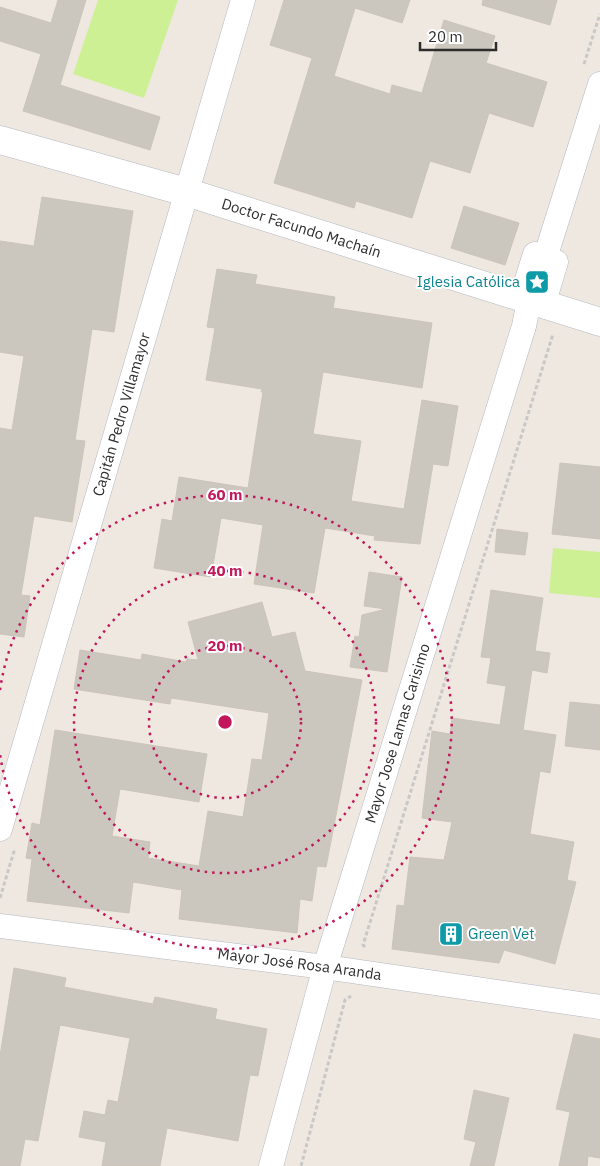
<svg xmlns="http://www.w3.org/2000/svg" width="600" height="1166" font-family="'IBM Plex Sans',sans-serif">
	<rect width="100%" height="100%" fill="#efe8e0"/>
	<path fill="#cef095" d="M 98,0 L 178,0 L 144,98 L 73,74 Z
		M 553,548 L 600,552 L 600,598 L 549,593 Z"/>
	<path fill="#cbc6be" stroke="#cbc4b9" d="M 58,0 L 86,0 L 60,85 L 160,117 L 150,150 L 23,111 L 41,54 L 0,41 L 0,7 L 51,23 Z
		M 284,0 L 410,0 L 402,23 L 355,8 L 334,76 L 390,94 L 392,85 L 422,93 L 444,20 L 495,36 L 486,63 L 547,82 L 533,127 L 489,113 L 470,173 L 430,161 L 412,218 L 356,201 L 354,208 L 274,183 L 312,58 L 270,45 Z
		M 483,0 L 557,0 L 550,25 L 482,5 Z
		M 42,197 L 133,211 L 114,332 L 92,329 L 75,440 L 85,441 L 72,522 L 34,516 L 21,595 L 30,596 L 24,637 L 0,634 L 0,428 L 12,430 L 24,356 L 0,352 L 0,241 L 34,246 Z
		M 464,206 L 519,223 L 505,265 L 451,248 Z
		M 217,269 L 257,275 L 255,284 L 335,297 L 333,308 L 432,323 L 422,388 L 323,372 L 313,434 L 361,441 L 351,501 L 404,509 L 422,400 L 458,406 L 448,466 L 433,464 L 420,544 L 374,540 L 375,536 L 325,528 L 314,593 L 254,584 L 263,525 L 221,518 L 211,577 L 154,568 L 162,519 L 172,521 L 179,477 L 248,488 L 263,392 L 261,392 L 262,389 L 206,380 L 215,328 L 207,327 Z
		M 560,463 L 600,467 L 600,539 L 552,534 Z
		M 497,529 L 528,533 L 525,555 L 495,552 Z
		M 369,572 L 402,577 L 387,672 L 350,667 L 355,636 L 359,637 L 362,615 L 386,609 L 364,606 Z
		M 491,590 L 543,598 L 535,651 L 550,653 L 547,673 L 532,670 L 523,730 L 556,735 L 550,773 L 540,771 L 530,834 L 574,842 L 567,880 L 576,882 L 555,964 L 504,950 L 499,963 L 392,949 L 397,905 L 404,906 L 410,857 L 444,860 L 452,822 L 422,818 L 432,731 L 450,734 L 452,718 L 500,725 L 506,686 L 487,683 L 491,658 L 481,657 Z
		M 262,602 L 272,637 L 295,632 L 305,671 L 362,680 L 326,867 L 317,866 L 312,901 L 300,899 L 297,933 L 179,919 L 182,890 L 133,882 L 129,913 L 27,901 L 32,859 L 26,858 L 32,823 L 40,825 L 55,730 L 207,754 L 199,802 L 120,789 L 112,836 L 150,842 L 148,858 L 199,866 L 208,811 L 243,817 L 252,759 L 262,760 L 269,713 L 171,698 L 170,704 L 74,689 L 80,650 L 141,660 L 142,654 L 186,662 L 187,659 L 198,660 L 188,622 Z
		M 570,702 L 600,705 L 600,750 L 565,746 Z
		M 14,968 L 66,978 L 64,987 L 153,1004 L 155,997 L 217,1009 L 215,1019 L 267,1029 L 258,1076 L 250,1075 L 238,1141 L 167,1128 L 160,1166 L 102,1166 L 106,1142 L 79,1137 L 84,1111 L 105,1115 L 108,1100 L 118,1102 L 130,1038 L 60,1025 L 38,1141 L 25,1139 L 20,1166 L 0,1166 L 0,1056 Z
		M 574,1034 L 600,1039 L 600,1158 L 588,1156 L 587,1166 L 559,1166 L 570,1112 L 556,1109 Z
		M 474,1090 L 509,1098 L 494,1166 L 470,1166 L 476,1142 L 464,1139 Z"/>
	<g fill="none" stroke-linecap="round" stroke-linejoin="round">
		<defs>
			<g id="minor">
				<path d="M 545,258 L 600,84"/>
				<path d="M 521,299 L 535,254 L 556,262 L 543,305"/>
				<path id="s1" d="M 0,829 L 243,0"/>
				<path id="s2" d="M 0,926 L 325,967 L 600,1007"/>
				<path id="s3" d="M 271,1166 L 325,967 L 524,326 L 529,301"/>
			</g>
			<g id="secondary">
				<path id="s4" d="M 0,140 L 186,192 L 600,322"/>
			</g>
		</defs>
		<use href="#minor" stroke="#b3b7c1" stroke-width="25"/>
		<use href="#secondary" stroke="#b3b7c1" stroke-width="29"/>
		<path stroke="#c8c8c8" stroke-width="3" stroke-dasharray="4 2.5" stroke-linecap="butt" d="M 584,64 L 600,14
			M 0,898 L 15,848
			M 365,947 L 363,945 L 553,334
			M 301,1166 L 345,1000 L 351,996"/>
		<use href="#minor" stroke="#fff" stroke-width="24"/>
		<use href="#secondary" stroke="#fff" stroke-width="28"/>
	</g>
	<g fill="none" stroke="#c2185b" stroke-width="2.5" stroke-dasharray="2.5 5">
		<circle cx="225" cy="722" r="76"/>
		<circle cx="225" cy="722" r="151"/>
		<path d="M0 690A227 227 0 1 1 0 754"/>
	</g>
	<defs>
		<symbol id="sight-square" viewBox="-11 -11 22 22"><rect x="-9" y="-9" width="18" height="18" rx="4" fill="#0f9aa8" stroke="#fff"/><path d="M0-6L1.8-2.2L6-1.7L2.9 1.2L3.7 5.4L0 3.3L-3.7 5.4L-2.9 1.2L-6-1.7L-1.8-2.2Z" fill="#fff"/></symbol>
		<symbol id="building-square" viewBox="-11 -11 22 22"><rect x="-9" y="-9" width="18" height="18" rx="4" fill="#0f9aa8" stroke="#fff"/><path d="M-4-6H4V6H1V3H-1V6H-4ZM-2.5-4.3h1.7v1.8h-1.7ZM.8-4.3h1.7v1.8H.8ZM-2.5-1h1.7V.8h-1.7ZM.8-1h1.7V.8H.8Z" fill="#fff"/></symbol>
	</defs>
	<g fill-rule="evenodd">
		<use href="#sight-square" x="523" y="268" width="28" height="28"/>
		<use href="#building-square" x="437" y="920" width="28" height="28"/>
	</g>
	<g text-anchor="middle" stroke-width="4" stroke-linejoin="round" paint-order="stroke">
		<g font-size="15" fill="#2d2d2d" stroke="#fff">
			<text dy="5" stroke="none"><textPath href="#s4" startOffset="314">Doctor Facundo Machaín</textPath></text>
			<text dy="5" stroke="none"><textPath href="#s1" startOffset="432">Capitán Pedro Villamayor</textPath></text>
			<text dy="5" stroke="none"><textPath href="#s3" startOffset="451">Mayor Jose Lamas Carisimo</textPath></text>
			<text dy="5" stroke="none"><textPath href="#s2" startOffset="302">Mayor José Rosa Aranda</textPath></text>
		</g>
		<g font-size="15" fill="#0d838f" stroke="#fff" text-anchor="end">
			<text x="520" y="287">Iglesia Católica</text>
			<text x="468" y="939" text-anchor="start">Green Vet</text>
		</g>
	</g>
	<circle cx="225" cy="722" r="8" fill="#c2185b" stroke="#fff" stroke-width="2.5"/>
	<g font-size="15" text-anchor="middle" font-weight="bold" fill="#c2185b" stroke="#fff" stroke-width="4" stroke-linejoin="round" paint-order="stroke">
		<text x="225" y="500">60 m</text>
		<text x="225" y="576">40 m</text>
		<text x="225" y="651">20 m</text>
	</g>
	<path d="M420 42v8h76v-8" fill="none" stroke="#2d2d2d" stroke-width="2.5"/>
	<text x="428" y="42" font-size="15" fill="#2d2d2d" stroke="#ffffff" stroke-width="4" paint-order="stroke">20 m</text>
</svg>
